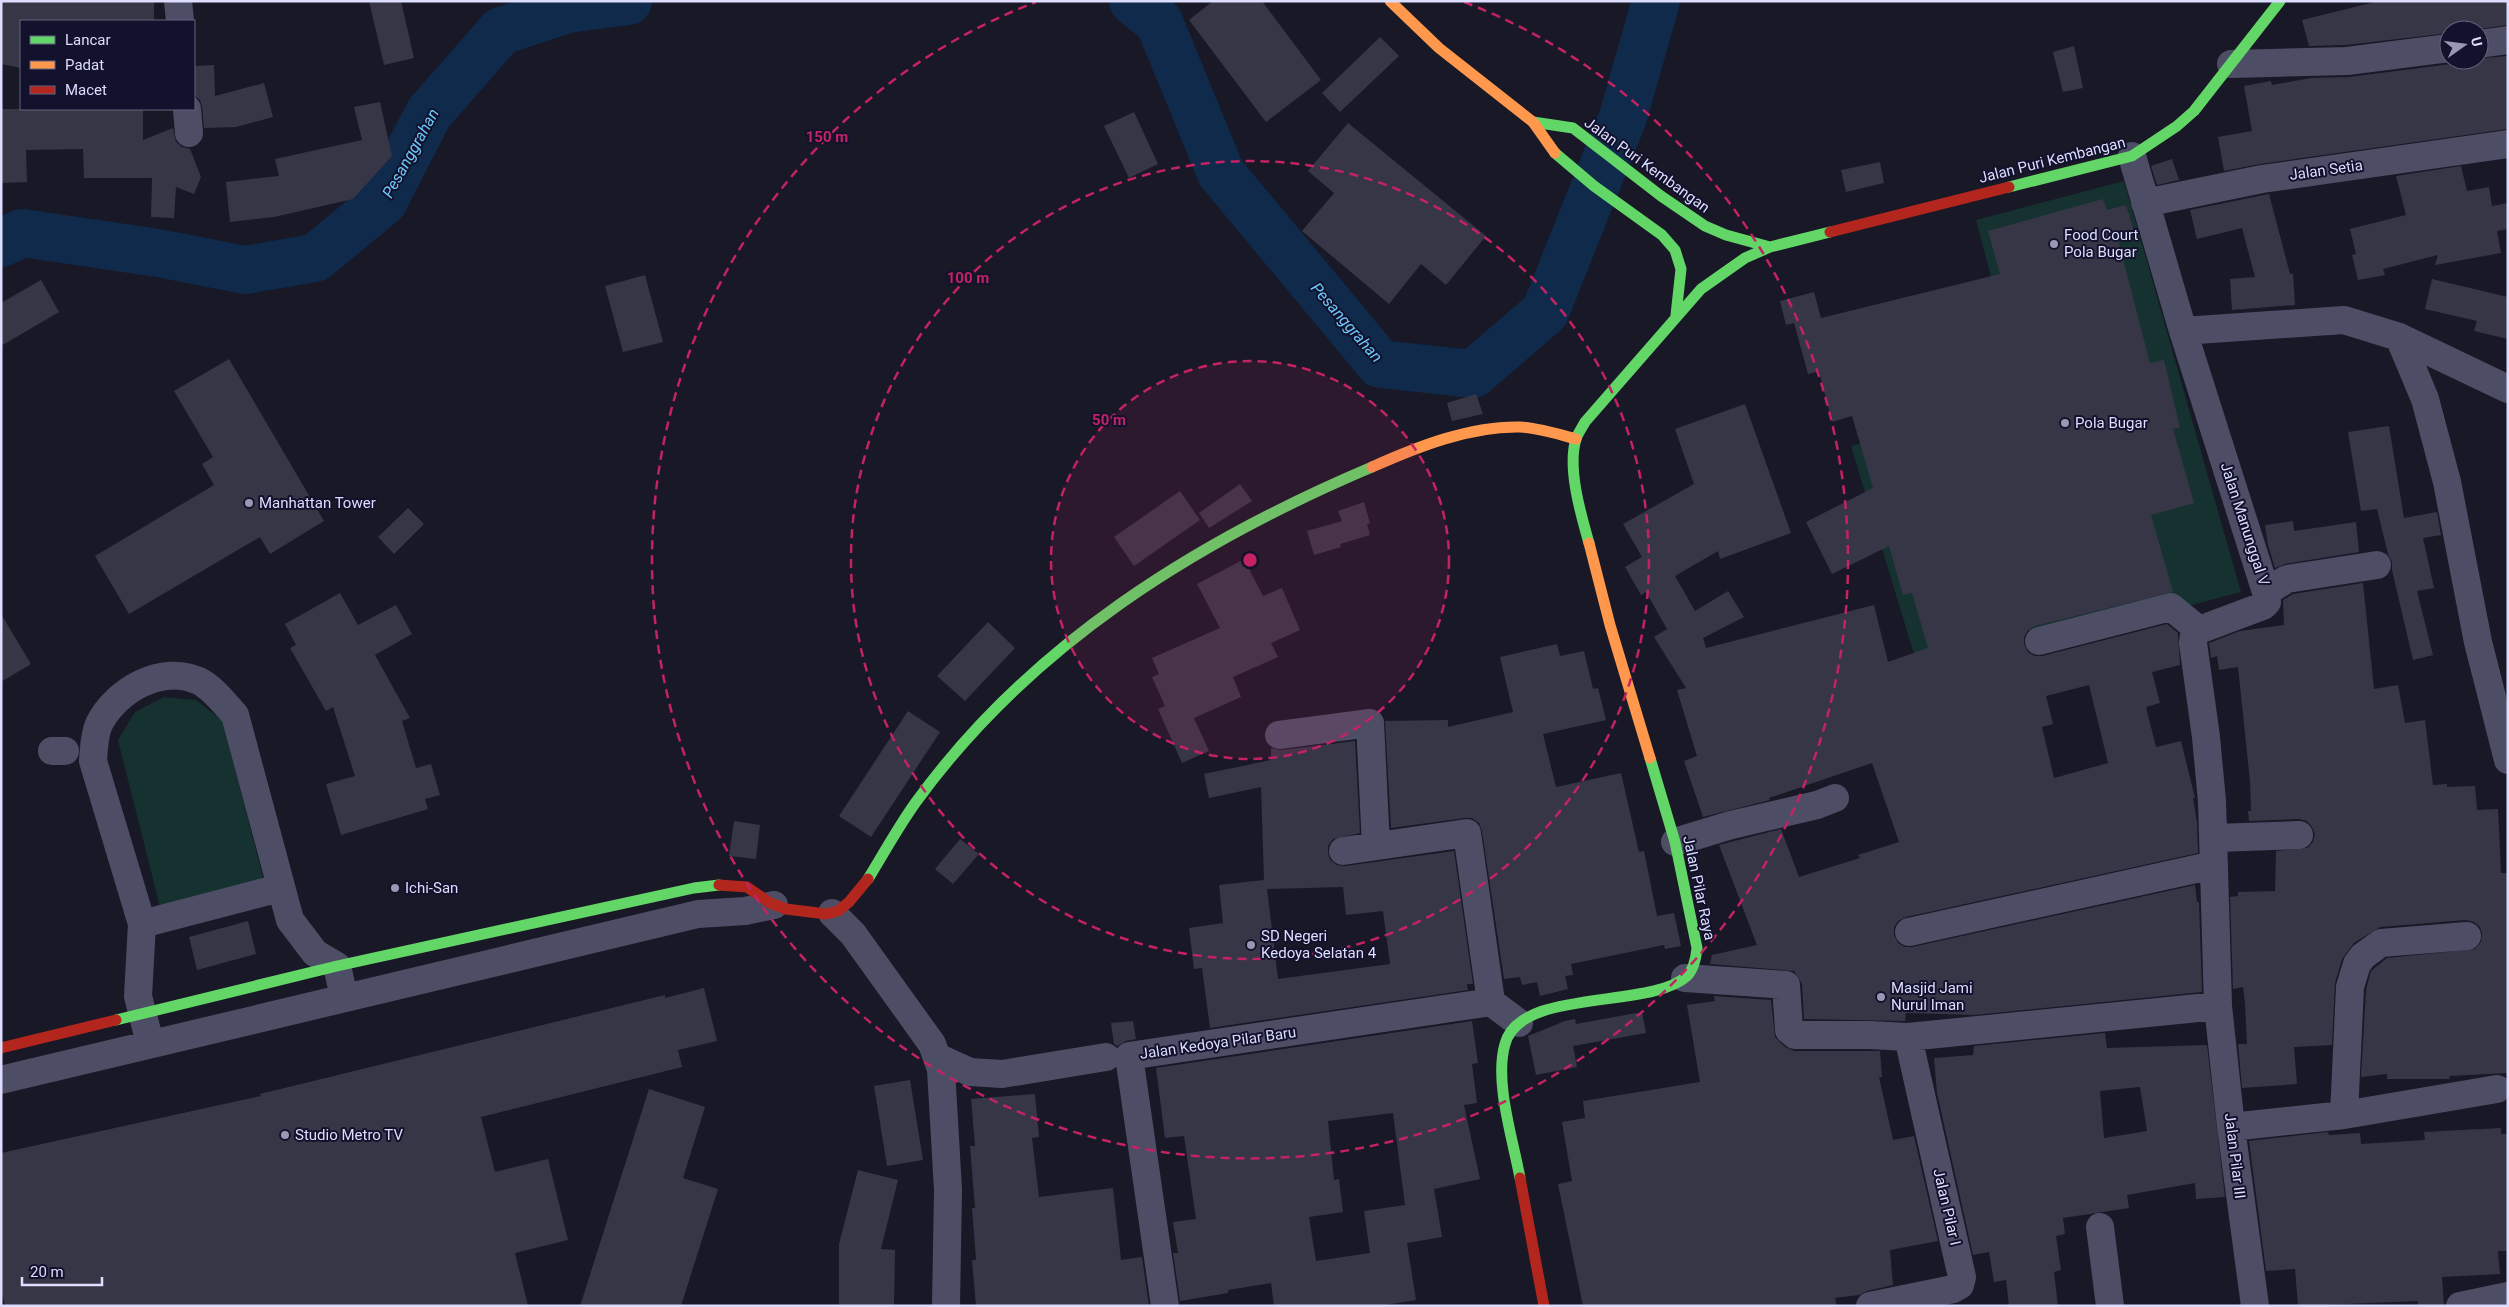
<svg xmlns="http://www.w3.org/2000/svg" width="2509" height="1307" font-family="Roboto,sans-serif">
	<rect width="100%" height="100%" fill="#191826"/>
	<path fill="#163230" d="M 2124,181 L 2241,592 L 2037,646 L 2024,622 L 1914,654 L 1851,446 L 2024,401 L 1976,220 Z
		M 164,697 L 196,700 L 222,720 L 264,881 L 160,907 L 118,740 L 135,712 Z"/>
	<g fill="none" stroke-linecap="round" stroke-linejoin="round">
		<path stroke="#0f2a4b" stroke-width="48" d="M 1133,1 L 1159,22 L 1221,173 L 1380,364 L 1473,374 L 1545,312 L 1623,117 L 1656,1
			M 1,243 L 22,233 L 158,253 L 245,270 L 315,258 L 383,202 L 429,113 L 501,31 L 568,9 L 628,1"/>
	</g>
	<path fill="#373647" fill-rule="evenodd" d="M 1,1 L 154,1 L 154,21 L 21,21 L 21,68 L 1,64 Z
		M 369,1 L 401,1 L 414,58 L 384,65 Z
		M 1213,1 L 1262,1 L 1321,80 L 1266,122 L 1189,20 Z
		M 2379,1 L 2508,1 L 2508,25 L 2473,30 L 2449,30 L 2449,33 L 2346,45 L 2309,46 L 2302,20 Z
		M 1380,37 L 1399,56 L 1340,112 L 1322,93 Z
		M 2074,46 L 2083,88 L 2063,92 L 2053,52 Z
		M 2508,56 L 2508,129 L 2260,164 L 2224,171 L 2218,137 L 2252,131 L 2244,86 L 2271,81 L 2272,85 L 2311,78 L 2349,77 L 2451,64 L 2459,60 Z
		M 214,65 L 215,96 L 264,83 L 273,117 L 236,127 L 204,128 L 202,107 L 200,100 L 194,95 L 194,66 Z
		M 380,102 L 392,156 L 353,199 L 274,217 L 230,222 L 226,182 L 279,176 L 275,159 L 362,140 L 354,107 Z
		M 1,109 L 143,109 L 143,140 L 173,128 L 176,142 L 182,147 L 190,149 L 201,177 L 194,194 L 176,187 L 174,218 L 151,217 L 152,178 L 84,178 L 83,149 L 26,150 L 27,182 L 1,183 Z
		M 1134,112 L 1158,164 L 1129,178 L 1104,126 Z
		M 1348,123 L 1486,236 L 1446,285 L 1421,264 L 1389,304 L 1302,231 L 1334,193 L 1308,171 Z
		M 2172,159 L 2179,180 L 2157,185 L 2151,166 Z
		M 1880,162 L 1884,183 L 1846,192 L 1841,170 Z
		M 2461,166 L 2467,191 L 2489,187 L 2492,206 L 2508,203 L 2508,229 L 2497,231 L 2501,253 L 2435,265 L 2438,255 L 2383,269 L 2385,275 L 2358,280 L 2352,255 L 2356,254 L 2350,229 L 2406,215 L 2396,176 Z
		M 2269,194 L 2290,274 L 2293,274 L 2295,305 L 2232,310 L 2230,279 L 2255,277 L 2242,228 L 2197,239 L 2190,210 Z
		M 2103,199 L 2107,210 L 2126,205 L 2134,231 L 2117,236 L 2150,363 L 2164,360 L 2180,428 L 2173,429 L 2194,503 L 2151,515 L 2173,592 L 2035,626 L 2028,630 L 2024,637 L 2024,644 L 2028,652 L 2035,656 L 2042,656 L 2167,624 L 2178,633 L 2180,665 L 2152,672 L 2160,703 L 2146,707 L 2156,747 L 2181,741 L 2195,798 L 2193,798 L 2197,823 L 2198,853 L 1906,917 L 1898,921 L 1894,927 L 1894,935 L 1898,943 L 1905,947 L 1912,947 L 2195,885 L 2197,902 L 2199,902 L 2202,992 L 1974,1015 L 1906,1013 L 1905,1021 L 1804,1019 L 1802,984 L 1794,971 L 1710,964 L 1712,955 L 1757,945 L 1719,845 L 1781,829 L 1799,877 L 1860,858 L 1858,855 L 1899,842 L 1872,763 L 1769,798 L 1770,800 L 1703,817 L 1684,761 L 1697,756 L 1677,690 L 1686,688 L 1654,637 L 1667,629 L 1646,592 L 1641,595 L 1625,567 L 1642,557 L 1623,524 L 1694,484 L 1675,429 L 1745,404 L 1791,533 L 1720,559 L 1718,551 L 1675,576 L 1695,611 L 1728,591 L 1744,617 L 1703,638 L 1706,648 L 1874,605 L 1888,662 L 1928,648 L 1912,593 L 1903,595 L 1889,546 L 1832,574 L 1806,522 L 1873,488 L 1852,416 L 1832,422 L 1819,371 L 1808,374 L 1794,323 L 1786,325 L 1780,301 L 1814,292 L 1821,318 L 2000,274 L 1988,231 ZM 2089,685 L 2108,763 L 2054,778 L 2042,727 L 2053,724 L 2046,696 Z
		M 645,275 L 663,342 L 623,352 L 605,286 Z
		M 2432,279 L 2508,297 L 2508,339 L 2474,331 L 2477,321 L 2425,309 Z
		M 41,280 L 59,312 L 1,346 L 1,303 Z
		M 229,359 L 324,521 L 270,554 L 260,537 L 129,614 L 95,556 L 214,485 L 202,464 L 213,457 L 174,391 Z
		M 1476,394 L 1483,414 L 1452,421 L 1447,403 Z
		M 2389,426 L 2404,518 L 2437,512 L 2441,535 L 2423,538 L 2434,588 L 2417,591 L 2433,655 L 2413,660 L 2392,570 L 2392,562 L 2388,554 L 2377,509 L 2361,511 L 2348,432 Z
		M 1240,484 L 1252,501 L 1209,528 L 1199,513 Z
		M 1180,491 L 1200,520 L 1134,566 L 1114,537 Z
		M 1364,502 L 1370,523 L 1367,524 L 1370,535 L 1340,544 L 1341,547 L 1314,555 L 1307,531 L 1342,521 L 1338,511 Z
		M 408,508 L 424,524 L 394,554 L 378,537 Z
		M 2293,521 L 2294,531 L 2356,522 L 2359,552 L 2285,564 L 2275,568 L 2268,545 L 2265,525 Z
		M 1244,559 L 1263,596 L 1282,588 L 1300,630 L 1271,643 L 1278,657 L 1233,677 L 1241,697 L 1194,718 L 1209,751 L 1182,763 L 1158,709 L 1165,706 L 1152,677 L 1159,674 L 1152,658 L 1220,628 L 1197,584 Z
		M 2363,583 L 2374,689 L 2398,685 L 2405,723 L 2425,720 L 2433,785 L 2447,784 L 2447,787 L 2475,786 L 2477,810 L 2498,809 L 2501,873 L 2508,873 L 2508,1073 L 2449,1076 L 2450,1079 L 2387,1079 L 2387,1074 L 2361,1077 L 2366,990 L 2371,971 L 2387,958 L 2475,949 L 2481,942 L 2482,934 L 2480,927 L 2474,922 L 2466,920 L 2380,927 L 2354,943 L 2342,959 L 2335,983 L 2332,1045 L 2294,1047 L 2297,1084 L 2242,1088 L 2238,1044 L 2247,1044 L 2245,1003 L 2243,987 L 2233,989 L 2230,897 L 2238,896 L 2238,892 L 2275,891 L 2276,851 L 2307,848 L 2313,842 L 2315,834 L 2312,827 L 2307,821 L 2299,819 L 2249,821 L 2248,811 L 2251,811 L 2250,781 L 2238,667 L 2219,670 L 2217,656 L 2211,658 L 2209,643 L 2240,631 L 2284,625 L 2283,600 L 2293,594 Z
		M 340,593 L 358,625 L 396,605 L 412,634 L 375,655 L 410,718 L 402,721 L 416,768 L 431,764 L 440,795 L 425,799 L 428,809 L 341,835 L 326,784 L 355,776 L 333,707 L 326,711 L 290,648 L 296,645 L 285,624 Z
		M 1,614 L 31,664 L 1,682 Z
		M 988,622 L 1015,648 L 965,701 L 937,676 Z
		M 1557,644 L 1560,656 L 1584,651 L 1593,689 L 1598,688 L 1606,720 L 1543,734 L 1556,787 L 1621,773 L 1639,852 L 1644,851 L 1657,916 L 1674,913 L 1681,946 L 1665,949 L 1664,945 L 1571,964 L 1573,975 L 1565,976 L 1568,989 L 1540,996 L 1537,982 L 1522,985 L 1520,977 L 1504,979 L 1482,831 L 1479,823 L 1472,818 L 1465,818 L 1391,828 L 1385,721 L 1448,720 L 1448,727 L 1513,712 L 1500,657 Z
		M 908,711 L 940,732 L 871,837 L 839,816 Z
		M 1355,741 L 1360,833 L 1333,839 L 1328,846 L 1328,853 L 1330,860 L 1337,865 L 1345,866 L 1454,851 L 1473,984 L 1467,984 L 1468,990 L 1210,1028 L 1202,968 L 1194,969 L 1189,928 L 1223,923 L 1219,885 L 1264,880 L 1261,787 L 1209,798 L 1204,774 L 1271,760 L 1271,748 L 1281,750 ZM 1343,887 L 1346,915 L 1383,911 L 1390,964 L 1278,979 L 1267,889 Z
		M 734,821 L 760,825 L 756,859 L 729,856 Z
		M 960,839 L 979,854 L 953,884 L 935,869 Z
		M 248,921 L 256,954 L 197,970 L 189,937 Z
		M 704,988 L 717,1041 L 678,1050 L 682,1067 L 481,1117 L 495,1172 L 548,1159 L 568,1240 L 515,1253 L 528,1306 L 5,1306 L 1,1289 L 1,1153 L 261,1096 L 260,1094 L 665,995 L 665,998 Z
		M 1714,996 L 1771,1000 L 1775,1037 L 1785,1047 L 1794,1051 L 1880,1051 L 1882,1077 L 1879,1077 L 1893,1140 L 1914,1136 L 1938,1241 L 1890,1250 L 1893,1285 L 1867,1291 L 1859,1295 L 1835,1298 L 1837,1306 L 1583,1306 L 1558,1184 L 1572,1181 L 1562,1122 L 1585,1118 L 1583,1101 L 1700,1082 L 1687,1005 L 1715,1001 Z
		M 1642,1012 L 1646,1033 L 1573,1046 L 1577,1067 L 1536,1075 L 1528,1036 L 1565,1021 L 1575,1019 L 1576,1024 Z
		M 1133,1021 L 1136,1039 L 1126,1041 L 1117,1046 L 1114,1044 L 1111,1023 Z
		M 1472,1021 L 1478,1063 L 1472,1064 L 1477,1103 L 1464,1105 L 1480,1179 L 1434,1189 L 1442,1237 L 1407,1243 L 1416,1300 L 1379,1306 L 1274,1306 L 1271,1283 L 1228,1290 L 1228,1293 L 1180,1301 L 1173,1253 L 1178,1253 L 1173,1222 L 1196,1219 L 1184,1136 L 1165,1138 L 1156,1068 ZM 1393,1113 L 1405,1205 L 1364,1211 L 1370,1253 L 1316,1261 L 1309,1217 L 1343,1212 L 1339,1179 L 1334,1180 L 1328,1121 Z
		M 2105,1033 L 2107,1048 L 2207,1045 L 2225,1197 L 2196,1199 L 2195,1183 L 2127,1195 L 2129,1208 L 2063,1218 L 2065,1234 L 2056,1236 L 2061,1270 L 2054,1272 L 2058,1306 L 2009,1306 L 2006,1280 L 1994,1282 L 1989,1252 L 1973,1255 L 1937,1093 L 1934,1058 L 1973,1055 L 1974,1046 ZM 2140,1087 L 2147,1131 L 2104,1138 L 2100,1091 Z
		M 910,1080 L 923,1160 L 887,1166 L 874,1086 Z
		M 649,1089 L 705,1107 L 683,1178 L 718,1189 L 681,1306 L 580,1306 Z
		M 1035,1094 L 1039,1137 L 1032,1138 L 1039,1197 L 1113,1188 L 1121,1260 L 1142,1257 L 1149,1306 L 976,1306 L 972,1260 L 976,1260 L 972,1208 L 975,1208 L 970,1146 L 975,1146 L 971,1099 Z
		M 2501,1128 L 2501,1134 L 2508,1134 L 2508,1251 L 2498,1251 L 2500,1274 L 2442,1277 L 2444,1306 L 2418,1306 L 2418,1301 L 2298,1306 L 2295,1269 L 2266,1271 L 2249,1141 L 2328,1132 L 2329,1135 L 2360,1133 L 2361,1144 L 2425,1140 L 2424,1132 Z
		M 858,1170 L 898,1180 L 881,1249 L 895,1250 L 894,1306 L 839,1306 L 839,1244 Z"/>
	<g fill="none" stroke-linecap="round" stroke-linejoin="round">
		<path stroke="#4d4e66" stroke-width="28" d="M 178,1 L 180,21
			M 2479,44 L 2508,40
			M 2231,64 L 2347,61 L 2449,48
			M 187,109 L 189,133
			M 2132,156 L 2183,331 L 2266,592 L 2267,602 L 2263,606 L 2199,630 L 2194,635 L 2193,643 L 2206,737 L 2212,801 L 2218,1006 L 2231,1127 L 2255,1306
			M 2145,203 L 2262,179 L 2508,144
			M 2183,331 L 2344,320 L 2399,337 L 2508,389
			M 2399,337 L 2425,399 L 2447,482 L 2478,642 L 2508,760
			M 2266,592 L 2287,579 L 2377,565
			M 2039,641 L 2171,607 L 2199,630
			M 1279,735 L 1370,723 L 1376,846
			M 52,751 L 65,751
			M 2215,838 L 2299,835
			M 1675,842 L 1731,825 L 1817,805 L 1835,798
			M 1343,851 L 1467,833 L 1491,1002
			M 832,913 L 853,934 L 932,1044 L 941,1069 L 948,1190 L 946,1306
			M 142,924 L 280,888
			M 1909,932 L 2214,865
			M 1685,978 L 1786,985 L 1789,1030 L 1795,1035 L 1869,1035 L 1908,1037
			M 150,1043 L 138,996 L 142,924 L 93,761 C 94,749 94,735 99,724 C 116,690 162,664 199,681 C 213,688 225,704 235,715 L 290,920 L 315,953 L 337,966 L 344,997
			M 937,1057 L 970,1072 L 1002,1074 L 1106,1057
			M 1,1080 L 698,914 L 745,911 L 774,905
			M 2344,1115 L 2350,987 L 2357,964 L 2363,956 L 2381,943 L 2467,936
			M 2231,1127 L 2344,1115 L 2497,1089
			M 2100,1227 L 2110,1306
			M 1165,1306 L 1129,1056 L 1491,1002 L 1519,1023
			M 1870,1306 L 1953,1289 L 1960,1285 L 1962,1277 L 1908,1037 L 2218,1006
			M 2460,1306 L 2508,1296"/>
		<path stroke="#63d668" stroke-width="11" d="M 1533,122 L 1573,128 L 1661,196 L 1705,226 L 1726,235 L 1770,247
			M 1555,153 L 1594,186 L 1662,235 L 1675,250 L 1681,269 L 1676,315
			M 2009,187 L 2132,156 L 2177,126 L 2194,111 L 2280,1
			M 1589,543 C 1581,515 1567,468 1576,439 C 1578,433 1582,428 1585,422 L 1701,289 L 1745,258 L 1770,247 L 1830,232
			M 868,879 C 884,853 898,827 916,802 C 1030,645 1195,542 1372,467
			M 116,1020 L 337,966 L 694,888 L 719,885
			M 1520,1178 C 1513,1139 1494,1082 1505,1044 C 1520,987 1650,1010 1687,976 C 1694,969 1696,958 1697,948 L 1675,842 L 1650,758"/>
		<path stroke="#ff974d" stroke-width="11" d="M 1390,1 L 1439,48 L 1533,122 L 1555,153
			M 1372,467 C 1417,447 1469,426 1520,427 C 1539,428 1558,434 1576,439
			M 1589,543 L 1610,625 L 1650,758"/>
		<path stroke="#b3261e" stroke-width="11" d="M 1830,232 L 2009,187
			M 719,885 L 747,887 L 770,903 L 786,909 L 826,914 L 838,911 L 849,902 L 868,879
			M 1,1048 L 116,1020
			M 1520,1178 L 1544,1306"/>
	</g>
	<circle cx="1250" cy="560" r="199" fill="#c32263" fill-opacity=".12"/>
	<g fill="none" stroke="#c32263" stroke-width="2.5" stroke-dasharray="9 6">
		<circle cx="1250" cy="560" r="199"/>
		<circle cx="1250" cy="560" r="399"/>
		<path d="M1464 2A598 598 0 1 1 1036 2"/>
	</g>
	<g fill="#9898b3" stroke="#13122c" stroke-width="2">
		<circle cx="2054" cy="244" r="5"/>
		<circle cx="2065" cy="423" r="5"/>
		<circle cx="249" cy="503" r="5"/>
		<circle cx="395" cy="888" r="5"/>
		<circle cx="1251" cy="945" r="5"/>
		<circle cx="1881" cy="997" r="5"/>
		<circle cx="285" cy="1135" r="5"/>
	</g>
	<g text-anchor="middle" stroke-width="4" stroke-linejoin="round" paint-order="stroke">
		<g font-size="15" fill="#ddf" stroke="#13122c">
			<text transform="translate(2052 160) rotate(-14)" y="5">Jalan Puri Kembangan</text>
			<text transform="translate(1647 165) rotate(36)" y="5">Jalan Puri Kembangan</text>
			<text transform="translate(2326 170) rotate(-8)" y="5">Jalan Setia</text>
			<text transform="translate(2245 524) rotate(72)" y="5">Jalan Manunggal V</text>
			<text transform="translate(1699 888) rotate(78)" y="5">Jalan Pilar Raya</text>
			<text transform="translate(1218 1043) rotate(-8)" y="5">Jalan Kedoya Pilar Baru</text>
			<text transform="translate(2235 1156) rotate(83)" y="5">Jalan Pilar III</text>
			<text transform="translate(1947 1207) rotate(77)" y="5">Jalan Pilar I</text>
		</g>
		<g font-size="15" fill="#ddf" stroke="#13122c" text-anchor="start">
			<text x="2064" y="240">Food Court<tspan x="2064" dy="17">Pola Bugar</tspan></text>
			<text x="2075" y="428">Pola Bugar</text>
			<text x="259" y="508">Manhattan Tower</text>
			<text x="405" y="893">Ichi-San</text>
			<text x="1261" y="941">SD Negeri<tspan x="1261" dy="17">Kedoya Selatan 4</tspan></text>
			<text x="1891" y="993">Masjid Jami<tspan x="1891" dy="17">Nurul Iman</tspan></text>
			<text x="295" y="1140">Studio Metro TV</text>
		</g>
		<g font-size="16" font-style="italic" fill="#6cc9fe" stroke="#13122c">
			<text transform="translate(410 153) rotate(-61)" y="6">Pesanggrahan</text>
			<text transform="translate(1347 322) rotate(49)" y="6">Pesanggrahan</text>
		</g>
	</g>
	<circle cx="1250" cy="560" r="8" fill="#c32263" stroke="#13122c" stroke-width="2.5"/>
	<g font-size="15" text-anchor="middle" font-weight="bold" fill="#c32263" stroke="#13122c" stroke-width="4" stroke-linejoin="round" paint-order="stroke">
		<text x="827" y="142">150 m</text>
		<text x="968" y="283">100 m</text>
		<text x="1109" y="425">50 m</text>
	</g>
	<rect width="2509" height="1307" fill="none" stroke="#ddddff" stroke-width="5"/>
	<rect x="20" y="20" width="175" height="90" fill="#13122c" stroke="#646380"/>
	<rect x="30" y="36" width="25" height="8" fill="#63d668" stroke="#646380"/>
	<text x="65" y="45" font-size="15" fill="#ddddff">Lancar</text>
	<rect x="30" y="61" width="25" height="8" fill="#ff974d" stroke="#646380"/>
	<text x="65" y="70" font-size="15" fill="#ddddff">Padat</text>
	<rect x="30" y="86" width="25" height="8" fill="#b3261e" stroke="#646380"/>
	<text x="65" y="95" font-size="15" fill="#ddddff">Macet</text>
	<g transform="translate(2464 45) rotate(76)"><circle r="24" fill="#13122c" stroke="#646380"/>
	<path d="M0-4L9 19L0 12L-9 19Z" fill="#9898b3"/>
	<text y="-8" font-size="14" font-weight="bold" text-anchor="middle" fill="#ddddff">U</text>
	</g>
	<path d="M22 1277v8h80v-8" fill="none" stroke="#ddddff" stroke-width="2.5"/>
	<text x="30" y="1277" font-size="15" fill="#ddddff" stroke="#13122c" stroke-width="4" paint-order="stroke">20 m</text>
</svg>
